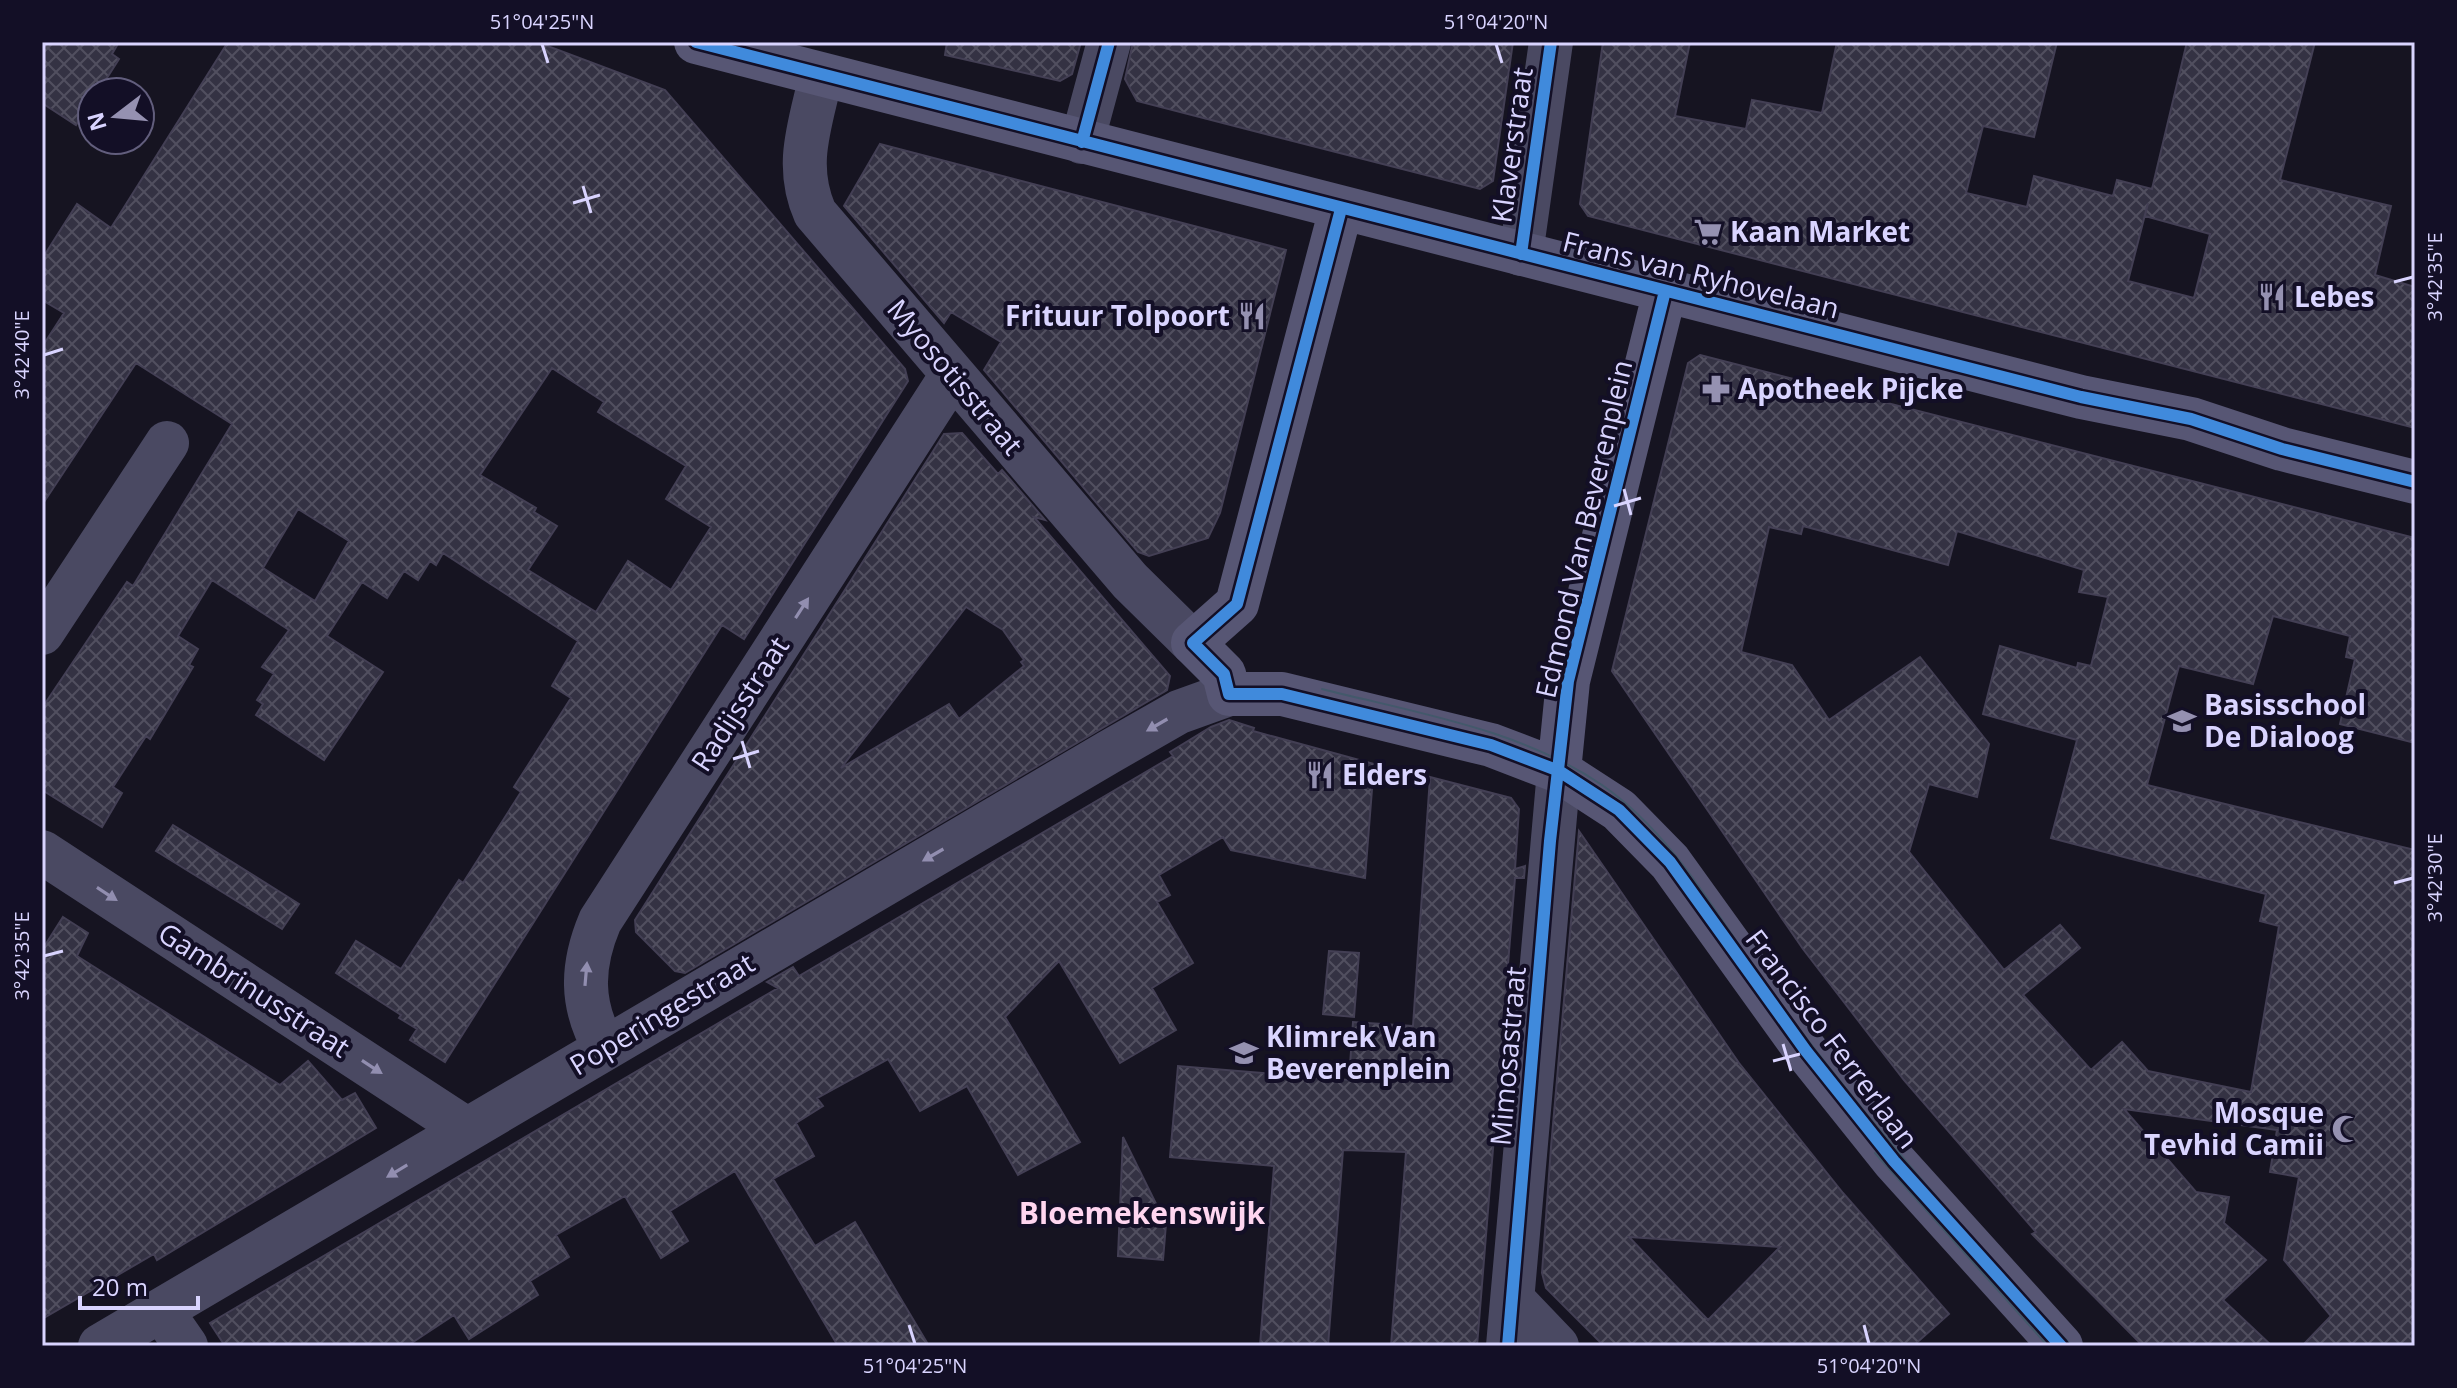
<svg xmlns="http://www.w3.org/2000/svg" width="2457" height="1388" font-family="'Open Sans',sans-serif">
	<defs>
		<pattern id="building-cross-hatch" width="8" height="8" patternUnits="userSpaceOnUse" patternTransform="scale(2)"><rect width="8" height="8" fill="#343243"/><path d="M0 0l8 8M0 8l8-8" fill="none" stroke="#514f5f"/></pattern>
	</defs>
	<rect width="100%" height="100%" fill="#161421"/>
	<path fill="url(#building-cross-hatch)" stroke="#433f54" stroke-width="2" fill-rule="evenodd" d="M 42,42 L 119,42 L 112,54 L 119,59 L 98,92 L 92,92 L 92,100 L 76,125 L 42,103 Z
		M 228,42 L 537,42 L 665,90 L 905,369 L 908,381 L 744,639 L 722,625 L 445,1062 L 410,1040 L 417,1029 L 399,1018 L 401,1015 L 336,973 L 356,941 L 401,969 L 459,880 L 463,883 L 521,792 L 514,787 L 571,698 L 552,686 L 578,641 L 443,553 L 436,565 L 430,561 L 418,580 L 404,571 L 387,598 L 362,582 L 327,636 L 383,672 L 324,760 L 256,715 L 263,704 L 257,700 L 274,674 L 262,667 L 289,630 L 212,580 L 178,636 L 198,649 L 189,665 L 193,667 L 150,739 L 146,736 L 113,787 L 122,793 L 102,827 L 42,790 L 42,708 L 127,582 L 133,586 L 232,424 L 136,363 L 42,505 L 42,347 L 64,313 L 42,300 L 42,259 L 77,204 L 111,228 ZM 552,368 L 604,402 L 598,412 L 686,466 L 666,499 L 711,527 L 671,590 L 628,561 L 596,612 L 528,570 L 557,526 L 534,512 L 536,508 L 480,475 ZM 298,509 L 349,541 L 315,601 L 263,568 Z
		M 947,42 L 1081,42 L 1072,74 L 1060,81 L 945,55 Z
		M 1133,42 L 1513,42 L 1493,181 L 1480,189 L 1137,101 L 1125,79 Z
		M 1603,42 L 1690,42 L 1675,116 L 1746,129 L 1752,100 L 1822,113 L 1837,42 L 2057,42 L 2034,137 L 1983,126 L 1966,193 L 2027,207 L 2034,176 L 2113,196 L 2117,180 L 2152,189 L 2187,42 L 2315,42 L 2280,180 L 2391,206 L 2375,275 L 2415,287 L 2415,428 L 1588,216 L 1580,204 ZM 2148,203 L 2145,216 L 2210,234 L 2194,298 L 2128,281 Z
		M 880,144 L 1286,250 L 1220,513 L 1208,538 L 1149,556 L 1138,552 L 984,370 L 1001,342 L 951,312 L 944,323 L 844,206 Z
		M 1700,355 L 2415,538 L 2415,743 L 2340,724 L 2355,659 L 2346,657 L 2350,636 L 2273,616 L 2253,684 L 2179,666 L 2147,785 L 2415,850 L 2415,1346 L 2302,1346 L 2331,1316 L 2284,1260 L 2299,1177 L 2270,1172 L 2277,1130 L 2124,1109 L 2196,1192 L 2229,1197 L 2224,1223 L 2266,1260 L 2223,1300 L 2272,1346 L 2143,1346 L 2032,1234 L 2036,1232 L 1904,1080 L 1803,949 L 1612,671 L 1688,363 ZM 1803,526 L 1948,565 L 1957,531 L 2084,570 L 2079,592 L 2108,597 L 2091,666 L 2078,663 L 2077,668 L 2000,646 L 1983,714 L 2077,740 L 2051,838 L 2266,894 L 2260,921 L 2279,926 L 2251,1092 L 2148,1071 L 2122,1042 L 2091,1070 L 2023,995 L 2080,948 L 2060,925 L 2004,970 L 1909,852 L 1929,784 L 1977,797 L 1989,744 L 1920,657 L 1829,720 L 1792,665 L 1741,652 L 1769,527 L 1801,534 Z
		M 962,433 L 998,474 L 1002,470 L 1045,520 L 1034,517 L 1170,676 L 1167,690 L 685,973 L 675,971 L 636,932 L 635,920 L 944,434 ZM 966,607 L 1003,630 L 1024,660 L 1021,662 L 1024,666 L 959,719 L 949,704 L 841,768 Z
		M 1229,720 L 1254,728 L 1253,731 L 1374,764 L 1365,878 L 1231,850 L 1223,837 L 1159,875 L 1170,895 L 1157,902 L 1193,963 L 1152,988 L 1176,1030 L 1120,1063 L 1059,961 L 1005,1017 L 1080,1142 L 1018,1175 L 967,1086 L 920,1111 L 888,1059 L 817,1098 L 823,1106 L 796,1123 L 814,1156 L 773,1179 L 815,1246 L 855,1222 L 929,1346 L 838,1346 L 735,1171 L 670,1211 L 688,1241 L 661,1258 L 625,1196 L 556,1235 L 569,1257 L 530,1281 L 538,1295 L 469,1339 L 454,1315 L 407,1346 L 225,1346 L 210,1323 L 778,988 L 767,982 L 793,967 L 799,976 L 1173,756 L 1170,752 L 1211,727 Z
		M 1430,777 L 1511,798 L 1519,809 L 1515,869 L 1525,866 L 1524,878 L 1515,878 L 1477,1346 L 1391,1346 L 1406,1152 L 1343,1150 L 1328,1346 L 1260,1346 L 1274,1166 L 1170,1157 L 1178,1066 L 1349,1080 L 1353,1022 L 1413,1026 Z
		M 173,825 L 299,904 L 282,929 L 156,851 Z
		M 1579,831 L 1739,1063 L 1843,1193 L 1949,1314 L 1913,1346 L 1604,1346 L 1546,1288 L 1542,1273 L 1551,1147 ZM 1629,1237 L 1780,1247 L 1708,1320 Z
		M 63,917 L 88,933 L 77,956 L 280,1085 L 308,1061 L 342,1100 L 355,1093 L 376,1128 L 157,1260 L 154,1254 L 42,1319 L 42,950 Z
		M 1329,951 L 1359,953 L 1354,1017 L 1323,1014 Z
		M 1123,1137 L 1166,1224 L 1163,1260 L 1118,1256 Z"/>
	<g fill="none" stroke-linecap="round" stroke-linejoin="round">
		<path stroke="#4a4962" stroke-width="44" d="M 821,76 C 810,126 794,165 815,213 L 1130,581 L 1193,643
			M 1082,142 L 1109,42
			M 1521,254 L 1551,42
			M 42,633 L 167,443
			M 42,852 L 460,1125 L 465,1131
			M 605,1048 C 580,1005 581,966 600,921 L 952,375
			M 1513,1300 L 1557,1346
			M 161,1310 L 186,1346
			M 100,1346 L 1109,752 L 1179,712 L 1229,694
			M 1508,1346 L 1559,771"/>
		<path stroke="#575674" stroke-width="44" d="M 696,42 L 2081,397 L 2191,419 L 2282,449 L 2415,482
			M 1341,209 L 1237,604 L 1193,643 L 1224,674 L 1229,694 L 1282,694 L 1491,745 L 1559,771 L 1619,810 L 1670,862 L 1806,1051 L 1894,1161 L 2061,1346
			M 1559,771 L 1568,681 L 1665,291"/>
		<path stroke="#43596b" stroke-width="2" d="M 1322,689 C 1416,713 1520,729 1602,785 C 1680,839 1724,930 1781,1005 C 1871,1124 1969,1238 2072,1346
			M 1875,1153 L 2048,1346"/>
		<defs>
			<path id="cycleway" d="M 696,42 L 2081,397 L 2191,419 L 2282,449 L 2415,482
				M 1082,142 L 1109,42
				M 1341,209 L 1237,604 L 1193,643 L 1224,674 L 1229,694 L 1282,694 L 1491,745 L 1559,771 L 1619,810 L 1670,862 L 1806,1051 L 1894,1161 L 2061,1346
				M 1521,254 L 1551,42
				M 1508,1346 L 1550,841 L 1568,681 L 1665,291"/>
		</defs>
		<use href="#cycleway" stroke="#130f26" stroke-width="17"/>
		<use href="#cycleway" stroke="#408adc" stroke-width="12"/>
	</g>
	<defs><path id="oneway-solid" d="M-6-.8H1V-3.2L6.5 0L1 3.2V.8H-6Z" transform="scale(2)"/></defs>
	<g fill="#928eb0">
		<use href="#oneway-solid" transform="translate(802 608) rotate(-57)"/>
		<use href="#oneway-solid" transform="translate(1157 725) rotate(150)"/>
		<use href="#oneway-solid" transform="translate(933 855) rotate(150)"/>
		<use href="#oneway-solid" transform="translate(107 894) rotate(33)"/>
		<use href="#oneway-solid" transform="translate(586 974) rotate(-85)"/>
		<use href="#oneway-solid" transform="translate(372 1067) rotate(33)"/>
		<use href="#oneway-solid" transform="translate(397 1171) rotate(149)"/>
	</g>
	<path fill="none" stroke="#d9d4ff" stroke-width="3" d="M 542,44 L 548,63M 1496,44 L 1502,63M 583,186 L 591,213M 573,203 L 600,195M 2394,282 L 2413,277M 44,355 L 63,349M 1624,489 L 1631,515M 1614,506 L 1641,498M 742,741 L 750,768M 733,759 L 759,751M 2394,883 L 2413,878M 44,956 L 63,951M 1783,1044 L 1791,1071M 1773,1061 L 1800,1054M 909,1325 L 915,1344M 1864,1325 L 1869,1344"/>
	<defs>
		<symbol id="supermarket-bare" viewBox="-9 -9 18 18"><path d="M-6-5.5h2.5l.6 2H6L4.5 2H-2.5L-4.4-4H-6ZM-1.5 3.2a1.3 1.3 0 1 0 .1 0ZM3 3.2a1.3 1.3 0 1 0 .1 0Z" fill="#9591b1" stroke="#130f26" stroke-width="2.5" paint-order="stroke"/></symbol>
		<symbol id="restaurant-bare" viewBox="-9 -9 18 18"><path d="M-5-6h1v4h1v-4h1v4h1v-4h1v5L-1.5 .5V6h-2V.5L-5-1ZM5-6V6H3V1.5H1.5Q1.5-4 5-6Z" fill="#9591b1" stroke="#130f26" stroke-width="2.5" paint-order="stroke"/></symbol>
		<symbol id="pharmacy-bare" viewBox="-9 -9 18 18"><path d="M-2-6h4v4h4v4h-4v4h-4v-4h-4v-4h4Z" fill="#9591b1" stroke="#130f26" stroke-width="2.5" paint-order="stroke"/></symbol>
		<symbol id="school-bare" viewBox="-9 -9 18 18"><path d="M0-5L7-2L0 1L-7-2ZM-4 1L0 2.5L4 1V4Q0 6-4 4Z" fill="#9591b1" stroke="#130f26" stroke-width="2.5" paint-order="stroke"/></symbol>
		<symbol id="mosque-bare" viewBox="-9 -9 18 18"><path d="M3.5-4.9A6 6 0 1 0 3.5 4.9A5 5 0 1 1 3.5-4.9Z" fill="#9591b1" stroke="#130f26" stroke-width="2.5" paint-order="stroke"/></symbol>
	</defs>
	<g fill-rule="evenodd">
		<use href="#supermarket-bare" x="1688" y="212" width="40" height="40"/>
		<use href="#restaurant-bare" x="2252" y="277" width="40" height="40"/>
		<use href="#restaurant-bare" x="1232" y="296" width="40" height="40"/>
		<use href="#pharmacy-bare" x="1696" y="369" width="40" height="40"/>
		<use href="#school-bare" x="2162" y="701" width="40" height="40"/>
		<use href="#restaurant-bare" x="1300" y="755" width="40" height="40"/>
		<use href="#school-bare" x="1224" y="1033" width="40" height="40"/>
		<use href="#mosque-bare" x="2326" y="1109" width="40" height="40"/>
	</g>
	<g text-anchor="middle" stroke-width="8" stroke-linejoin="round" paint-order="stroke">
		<g font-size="28" fill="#d9d4ff" stroke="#130f26">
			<text transform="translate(1512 145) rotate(-82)" y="10">Klaverstraat</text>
			<text transform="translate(1701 275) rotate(14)" y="10">Frans van Ryhovelaan</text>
			<text transform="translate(955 377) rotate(50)" y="10">Myosotisstraat</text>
			<text transform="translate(1584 529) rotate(-77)" y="10">Edmond Van Beverenplein</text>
			<text transform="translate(740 704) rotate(-57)" y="10">Radijsstraat</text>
			<text transform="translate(254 990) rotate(33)" y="10">Gambrinusstraat</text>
			<text transform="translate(662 1014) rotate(-31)" y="10">Poperingestraat</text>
			<text transform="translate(1832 1039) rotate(53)" y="10">Francisco Ferrerlaan</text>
			<text transform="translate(1508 1056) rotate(-85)" y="10">Mimosastraat</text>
		</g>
		<g font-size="28" font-weight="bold" fill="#d9d4ff" stroke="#130f26" text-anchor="start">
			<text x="1730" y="242">Kaan Market</text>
			<text x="2294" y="307">Lebes</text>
			<text x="1230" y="326" text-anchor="end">Frituur Tolpoort</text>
			<text x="1738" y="399">Apotheek Pijcke</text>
			<text x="2204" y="715">Basisschool<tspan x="2204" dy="32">De Dialoog</tspan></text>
			<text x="1342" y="785">Elders</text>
			<text x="1266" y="1047">Klimrek Van<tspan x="1266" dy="32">Beverenplein</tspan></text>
			<text x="2324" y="1123" text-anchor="end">Mosque<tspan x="2324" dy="32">Tevhid Camii</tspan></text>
		</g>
		<g font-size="30" font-weight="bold" fill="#ffd6f0" stroke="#130f26">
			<text x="1142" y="1224">Bloemekenswijk</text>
		</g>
	</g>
	<rect width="2457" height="1388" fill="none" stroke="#130f26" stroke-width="88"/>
	<g transform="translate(116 116) rotate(254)"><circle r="38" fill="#130f26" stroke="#625e7d" stroke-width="2"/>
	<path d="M0-6L14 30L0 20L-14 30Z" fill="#9591b1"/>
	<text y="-12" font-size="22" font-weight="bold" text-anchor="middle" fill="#d9d4ff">N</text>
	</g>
	<path d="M80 1296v12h118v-12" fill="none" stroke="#d9d4ff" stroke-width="4"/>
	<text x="92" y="1296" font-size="24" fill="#d9d4ff" stroke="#130f26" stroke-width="6" paint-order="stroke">20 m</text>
	<rect x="44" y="44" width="2369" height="1300" fill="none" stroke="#d9d4ff" stroke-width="3"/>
	<g font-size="20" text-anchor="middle" fill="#d9d4ff">
		<text x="542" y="29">51°04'25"N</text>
		<text x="1496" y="29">51°04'20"N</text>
		<text transform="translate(2435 277) rotate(-90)" y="7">3°42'35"E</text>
		<text transform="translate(22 355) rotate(-90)" y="7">3°42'40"E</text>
		<text transform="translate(2435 878) rotate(-90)" y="7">3°42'30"E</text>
		<text transform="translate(22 956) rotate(-90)" y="7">3°42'35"E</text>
		<text x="915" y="1373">51°04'25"N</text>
		<text x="1869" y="1373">51°04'20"N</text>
	</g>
</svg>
